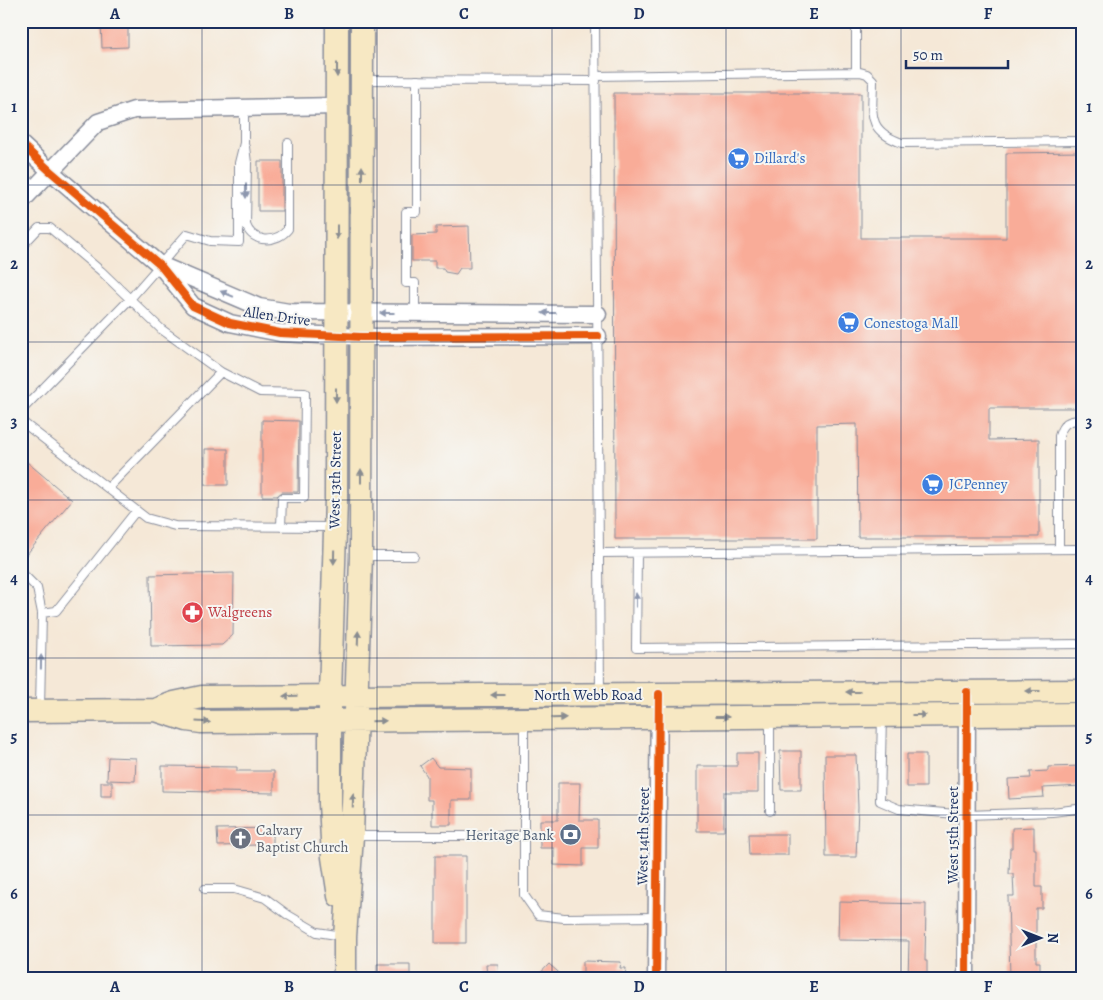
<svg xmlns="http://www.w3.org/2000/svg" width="1103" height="1000" font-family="Alegreya,serif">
	<rect width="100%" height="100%" fill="#f6f6f2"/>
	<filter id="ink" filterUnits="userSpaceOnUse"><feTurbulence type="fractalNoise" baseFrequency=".02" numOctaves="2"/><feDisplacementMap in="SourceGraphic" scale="10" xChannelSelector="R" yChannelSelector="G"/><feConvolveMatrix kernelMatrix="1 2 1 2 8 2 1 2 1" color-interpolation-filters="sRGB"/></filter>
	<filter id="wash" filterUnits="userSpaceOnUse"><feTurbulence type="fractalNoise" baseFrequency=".0096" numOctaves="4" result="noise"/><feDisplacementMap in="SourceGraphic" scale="20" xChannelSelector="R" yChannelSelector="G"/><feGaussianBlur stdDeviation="1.12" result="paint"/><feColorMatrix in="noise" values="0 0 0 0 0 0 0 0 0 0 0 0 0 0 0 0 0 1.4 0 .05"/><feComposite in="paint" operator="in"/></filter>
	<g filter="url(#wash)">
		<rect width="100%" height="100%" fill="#f5e8d7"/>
		<g id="blocks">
			<path fill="#f9ac98" d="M 101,21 L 128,21 L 128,47 L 102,48 Z
				M 614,93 L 861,93 L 861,238 L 1006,238 L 1006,153 L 1082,152 L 1082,408 L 989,408 L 989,440 L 1039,439 L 1039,537 L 858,537 L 857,424 L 817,425 L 817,539 L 615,539 Z
				M 258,161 L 282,161 L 282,211 L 258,211 Z
				M 469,226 L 470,268 L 460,268 L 456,274 L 445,272 L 443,268 L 435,268 L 435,261 L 412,261 L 412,235 L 436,234 L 436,227 Z
				M 262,420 L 299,421 L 298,492 L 282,492 L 277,496 L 262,496 Z
				M 205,449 L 228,449 L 228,485 L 205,485 Z
				M 21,457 L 72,500 L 21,561 Z
				M 234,573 L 233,635 L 222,645 L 151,646 L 150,575 Z
				M 780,751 L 801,751 L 801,790 L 781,790 Z
				M 737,753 L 758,753 L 758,792 L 724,792 L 724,831 L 697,831 L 697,766 L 737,766 Z
				M 907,754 L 926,754 L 926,787 L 907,787 Z
				M 825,755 L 856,755 L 858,808 L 856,857 L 826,857 Z
				M 108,757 L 136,758 L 135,781 L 107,780 Z
				M 431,758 L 438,767 L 471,768 L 471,800 L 451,800 L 451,825 L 432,825 L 432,800 L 427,800 L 427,776 L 420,766 Z
				M 162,766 L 237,767 L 237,771 L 274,771 L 274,793 L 162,791 Z
				M 1082,766 L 1082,786 L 1043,788 L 1044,797 L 1009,799 L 1008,779 L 1031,778 L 1030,772 L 1048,771 L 1048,767 Z
				M 101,782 L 112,782 L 112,796 L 101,796 Z
				M 558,783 L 580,783 L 579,820 L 598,820 L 598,848 L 583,848 L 583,866 L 554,865 L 554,848 L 540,848 L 540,820 L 558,820 Z
				M 1034,827 L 1034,849 L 1036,849 L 1036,887 L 1042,887 L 1042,908 L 1036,908 L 1036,962 L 1040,962 L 1040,979 L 1010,979 L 1008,896 L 1014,896 L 1013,874 L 1009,874 L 1010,848 L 1012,848 L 1012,828 Z
				M 273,828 L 273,845 L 269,845 L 269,848 L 258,848 L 258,845 L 218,846 L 217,829 Z
				M 749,834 L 788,834 L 788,855 L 750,855 Z
				M 435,856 L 466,856 L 466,943 L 435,943 Z
				M 839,902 L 926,904 L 925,961 L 927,961 L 927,979 L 908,979 L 909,941 L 838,940 Z
				M 583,961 L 621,962 L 620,968 L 626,968 L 625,979 L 583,979 Z
				M 377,964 L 410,964 L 410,979 L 377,979 Z
				M 486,964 L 498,964 L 499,979 L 487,979 Z
				M 549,964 L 566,979 L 535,979 Z"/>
		</g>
	</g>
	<g filter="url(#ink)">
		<use href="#blocks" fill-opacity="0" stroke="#888c9a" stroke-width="1"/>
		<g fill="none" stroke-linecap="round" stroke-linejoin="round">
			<defs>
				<path id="service" d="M 595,21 L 600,693
					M 856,21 L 856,72
					M 596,76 L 860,72 L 867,74 L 873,80 C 873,113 865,130 902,143 L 1082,141
					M 364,80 L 596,81
					M 245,147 L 247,163 L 246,225 C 253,244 277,243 288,229 L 288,143
					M 21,247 L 39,228 L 50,228 L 101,271 L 161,329 L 221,372 L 108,488
					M 415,313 L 415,283 L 406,283 L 406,212 L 417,212 L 417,80
					M 221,372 L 260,392 L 305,393 L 304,498 L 282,498 L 281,527
					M 21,411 L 130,299 L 187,234 L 210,241 L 239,242 L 239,163 L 244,143 L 244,108
					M 21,421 L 146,518 L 175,526 L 332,527
					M 1059,549 L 1059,436 C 1063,423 1068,420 1082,420
					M 599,553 L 1082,549
					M 637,553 L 636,648 L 1082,644
					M 364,556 L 414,556
					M 21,572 L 37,588 L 42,613 L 40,708
					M 21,592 L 22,572
					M 42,613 L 56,611 L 136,511
					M 882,717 L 880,801 L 899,809 L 967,815 L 1052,812 L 1077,809
					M 770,718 L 770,811
					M 524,722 L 524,895 L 538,915 L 564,918 L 656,917
					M 355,836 L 523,836
					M 205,889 L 234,889 L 265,898 L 288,915 L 317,932 L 343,936"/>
				<path id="minor" d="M 21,144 L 50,171 L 160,265 L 193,306 L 230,323 L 280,333 L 361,337 L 598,336
					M 21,202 L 98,122 L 134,110 L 337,106
					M 163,266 L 259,307 L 289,312 L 598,314
					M 656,979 L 659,694
					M 966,979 L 967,692"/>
				<path id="secondary" d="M 337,21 L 336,499 L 330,695 L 330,804 L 333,857 L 339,896
					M 156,710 L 174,703 L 202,697 L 1082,691
					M 21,711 L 156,710 L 187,720 L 201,722 L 1082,714
					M 345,979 L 345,937 L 352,836 L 361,556 L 362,21"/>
			</defs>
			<use href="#service" stroke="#888c9a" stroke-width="10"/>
			<use href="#minor" stroke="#888c9a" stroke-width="19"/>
			<use href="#secondary" stroke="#888c9a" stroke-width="25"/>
			<use href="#service" stroke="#fff" stroke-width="8"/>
			<use href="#minor" stroke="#fff" stroke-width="16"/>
			<use href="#secondary" stroke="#f7e8c3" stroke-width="22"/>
			<defs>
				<path id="cycleway" d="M 21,144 L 50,171 L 160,265 L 193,306 L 230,323 L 280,333 L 361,337 L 598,336
					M 656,979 L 659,694
					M 966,979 L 967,692"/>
			</defs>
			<use href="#cycleway" stroke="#f6f6f2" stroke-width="11"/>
			<use href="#cycleway" stroke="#e8590c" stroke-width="8"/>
		</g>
		<defs><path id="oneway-solid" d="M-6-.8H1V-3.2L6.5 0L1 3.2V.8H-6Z" transform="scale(1.25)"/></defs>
		<g fill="#898c90">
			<use href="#oneway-solid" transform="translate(337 70) rotate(90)"/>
			<use href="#oneway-solid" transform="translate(362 173) rotate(-90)"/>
			<use href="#oneway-solid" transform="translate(337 232) rotate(90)"/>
			<use href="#oneway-solid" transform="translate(336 395) rotate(90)"/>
			<use href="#oneway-solid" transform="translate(361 476) rotate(-90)"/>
			<use href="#oneway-solid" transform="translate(334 557) rotate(91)"/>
			<use href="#oneway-solid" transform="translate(358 638) rotate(-88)"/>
			<use href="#oneway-solid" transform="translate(1033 691) rotate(180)"/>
			<use href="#oneway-solid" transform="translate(853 692) rotate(180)"/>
			<use href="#oneway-solid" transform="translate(498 695) rotate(180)"/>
			<use href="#oneway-solid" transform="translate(290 696) rotate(179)"/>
			<use href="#oneway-solid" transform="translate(919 715)"/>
			<use href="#oneway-solid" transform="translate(722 717)"/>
			<use href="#oneway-solid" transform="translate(559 718) rotate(-1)"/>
			<use href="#oneway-solid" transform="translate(379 721) rotate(-1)"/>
			<use href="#oneway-solid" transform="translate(203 722) rotate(3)"/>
			<use href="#oneway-solid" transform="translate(353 801) rotate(-88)"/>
		</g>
		<g fill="#8d97ae">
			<use href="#oneway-solid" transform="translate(246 191) rotate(90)"/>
			<use href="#oneway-solid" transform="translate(227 294) rotate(-157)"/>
			<use href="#oneway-solid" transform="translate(387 313) rotate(-180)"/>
			<use href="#oneway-solid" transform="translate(549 313) rotate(-180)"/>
			<use href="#oneway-solid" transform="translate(636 600) rotate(-90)"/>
			<use href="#oneway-solid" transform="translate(41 662) rotate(-89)"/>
		</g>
	</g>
	<path fill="none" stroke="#1b2f5e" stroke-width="1" stroke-opacity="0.55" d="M 202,21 L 202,979M 377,21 L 377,979M 552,21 L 552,979M 726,21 L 726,979M 901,21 L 901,979M 21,185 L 1082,185M 21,342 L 1082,342M 21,500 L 1082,500M 21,658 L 1082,658M 21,815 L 1082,815"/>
	<defs>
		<symbol id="supermarket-disc" viewBox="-11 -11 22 22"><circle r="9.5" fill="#3f7fe0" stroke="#f6f6f2"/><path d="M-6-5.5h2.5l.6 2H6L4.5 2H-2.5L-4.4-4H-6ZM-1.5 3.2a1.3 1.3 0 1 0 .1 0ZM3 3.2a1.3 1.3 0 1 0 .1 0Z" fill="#fff"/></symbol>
		<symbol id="pharmacy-disc" viewBox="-11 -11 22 22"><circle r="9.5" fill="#e0444e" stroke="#f6f6f2"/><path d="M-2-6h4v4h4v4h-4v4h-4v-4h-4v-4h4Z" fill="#fff"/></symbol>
		<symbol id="bank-disc" viewBox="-11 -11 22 22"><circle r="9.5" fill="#5c6f8a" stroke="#f6f6f2"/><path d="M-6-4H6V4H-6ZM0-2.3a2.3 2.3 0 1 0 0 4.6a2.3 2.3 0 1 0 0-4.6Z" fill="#fff"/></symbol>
		<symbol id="church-disc" viewBox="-11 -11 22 22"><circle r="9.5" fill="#6b7280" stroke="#f6f6f2"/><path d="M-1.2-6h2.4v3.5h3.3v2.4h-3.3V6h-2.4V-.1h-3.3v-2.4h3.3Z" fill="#fff"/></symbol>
	</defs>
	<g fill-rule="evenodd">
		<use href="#supermarket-disc" x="726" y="146" width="25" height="25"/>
		<use href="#supermarket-disc" x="836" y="310" width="25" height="25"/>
		<use href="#supermarket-disc" x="920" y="472" width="25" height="25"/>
		<use href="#pharmacy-disc" x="180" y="600" width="25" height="25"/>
		<use href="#bank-disc" x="558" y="822" width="25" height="25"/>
		<use href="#church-disc" x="228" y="826" width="25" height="25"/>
	</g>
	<g text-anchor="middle" stroke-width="4" stroke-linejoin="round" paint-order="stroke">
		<g font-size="15" fill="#366cbe" stroke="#f6f6f2" text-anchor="start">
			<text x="754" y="163">Dillard's</text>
			<text x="864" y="328">Conestoga Mall</text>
			<text x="949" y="489">JCPenney</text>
		</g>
		<g font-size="15" fill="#1b2f5e" stroke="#f6f6f2">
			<text transform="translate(277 316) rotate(8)" y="5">Allen Drive</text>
			<text transform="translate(335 480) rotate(-89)" y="5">West 13th Street</text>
			<text x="588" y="700">North Webb Road</text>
			<text transform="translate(953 835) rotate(-90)" y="5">West 15th Street</text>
			<text transform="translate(643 836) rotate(-89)" y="5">West 14th Street</text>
		</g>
		<g font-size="15" fill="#be3a42" stroke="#f6f6f2" text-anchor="start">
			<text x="208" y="617">Walgreens</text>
		</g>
		<g font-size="15" fill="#5b616d" stroke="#f6f6f2" text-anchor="start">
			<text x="256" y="835">Calvary<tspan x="256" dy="17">Baptist Church</tspan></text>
		</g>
		<g font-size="15" fill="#4e5e75" stroke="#f6f6f2" text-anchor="end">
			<text x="554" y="840">Heritage Bank</text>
		</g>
	</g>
	<rect width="1103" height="1000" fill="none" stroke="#f6f6f2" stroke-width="55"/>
	<g transform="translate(1040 938) rotate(90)" stroke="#f6f6f2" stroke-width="4" paint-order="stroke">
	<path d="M0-4L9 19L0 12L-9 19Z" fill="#1b2f5e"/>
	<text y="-8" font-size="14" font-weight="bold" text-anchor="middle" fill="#1b2f5e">N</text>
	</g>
	<path d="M906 60v8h102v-8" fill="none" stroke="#1b2f5e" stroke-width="2.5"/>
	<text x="913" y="60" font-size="15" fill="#1b2f5e" stroke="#f6f6f2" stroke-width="4" paint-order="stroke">50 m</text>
	<rect x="28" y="28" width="1048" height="944" fill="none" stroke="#1b2f5e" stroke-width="2"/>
	<g font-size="16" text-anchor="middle" font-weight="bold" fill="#1b2f5e">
		<text x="115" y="19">A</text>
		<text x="289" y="19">B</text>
		<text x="464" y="19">C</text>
		<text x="639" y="19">D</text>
		<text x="814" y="19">E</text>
		<text x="988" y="19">F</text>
		<text x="14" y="112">1</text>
		<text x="1089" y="112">1</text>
		<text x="14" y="269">2</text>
		<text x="1089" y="269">2</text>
		<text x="14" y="427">3</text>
		<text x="1089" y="427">3</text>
		<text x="14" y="584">4</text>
		<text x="1089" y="584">4</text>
		<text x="14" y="742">5</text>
		<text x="1089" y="742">5</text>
		<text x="14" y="899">6</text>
		<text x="1089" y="899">6</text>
		<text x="115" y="992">A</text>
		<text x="289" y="992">B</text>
		<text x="464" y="992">C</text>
		<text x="639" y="992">D</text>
		<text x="814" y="992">E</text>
		<text x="988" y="992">F</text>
	</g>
</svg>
